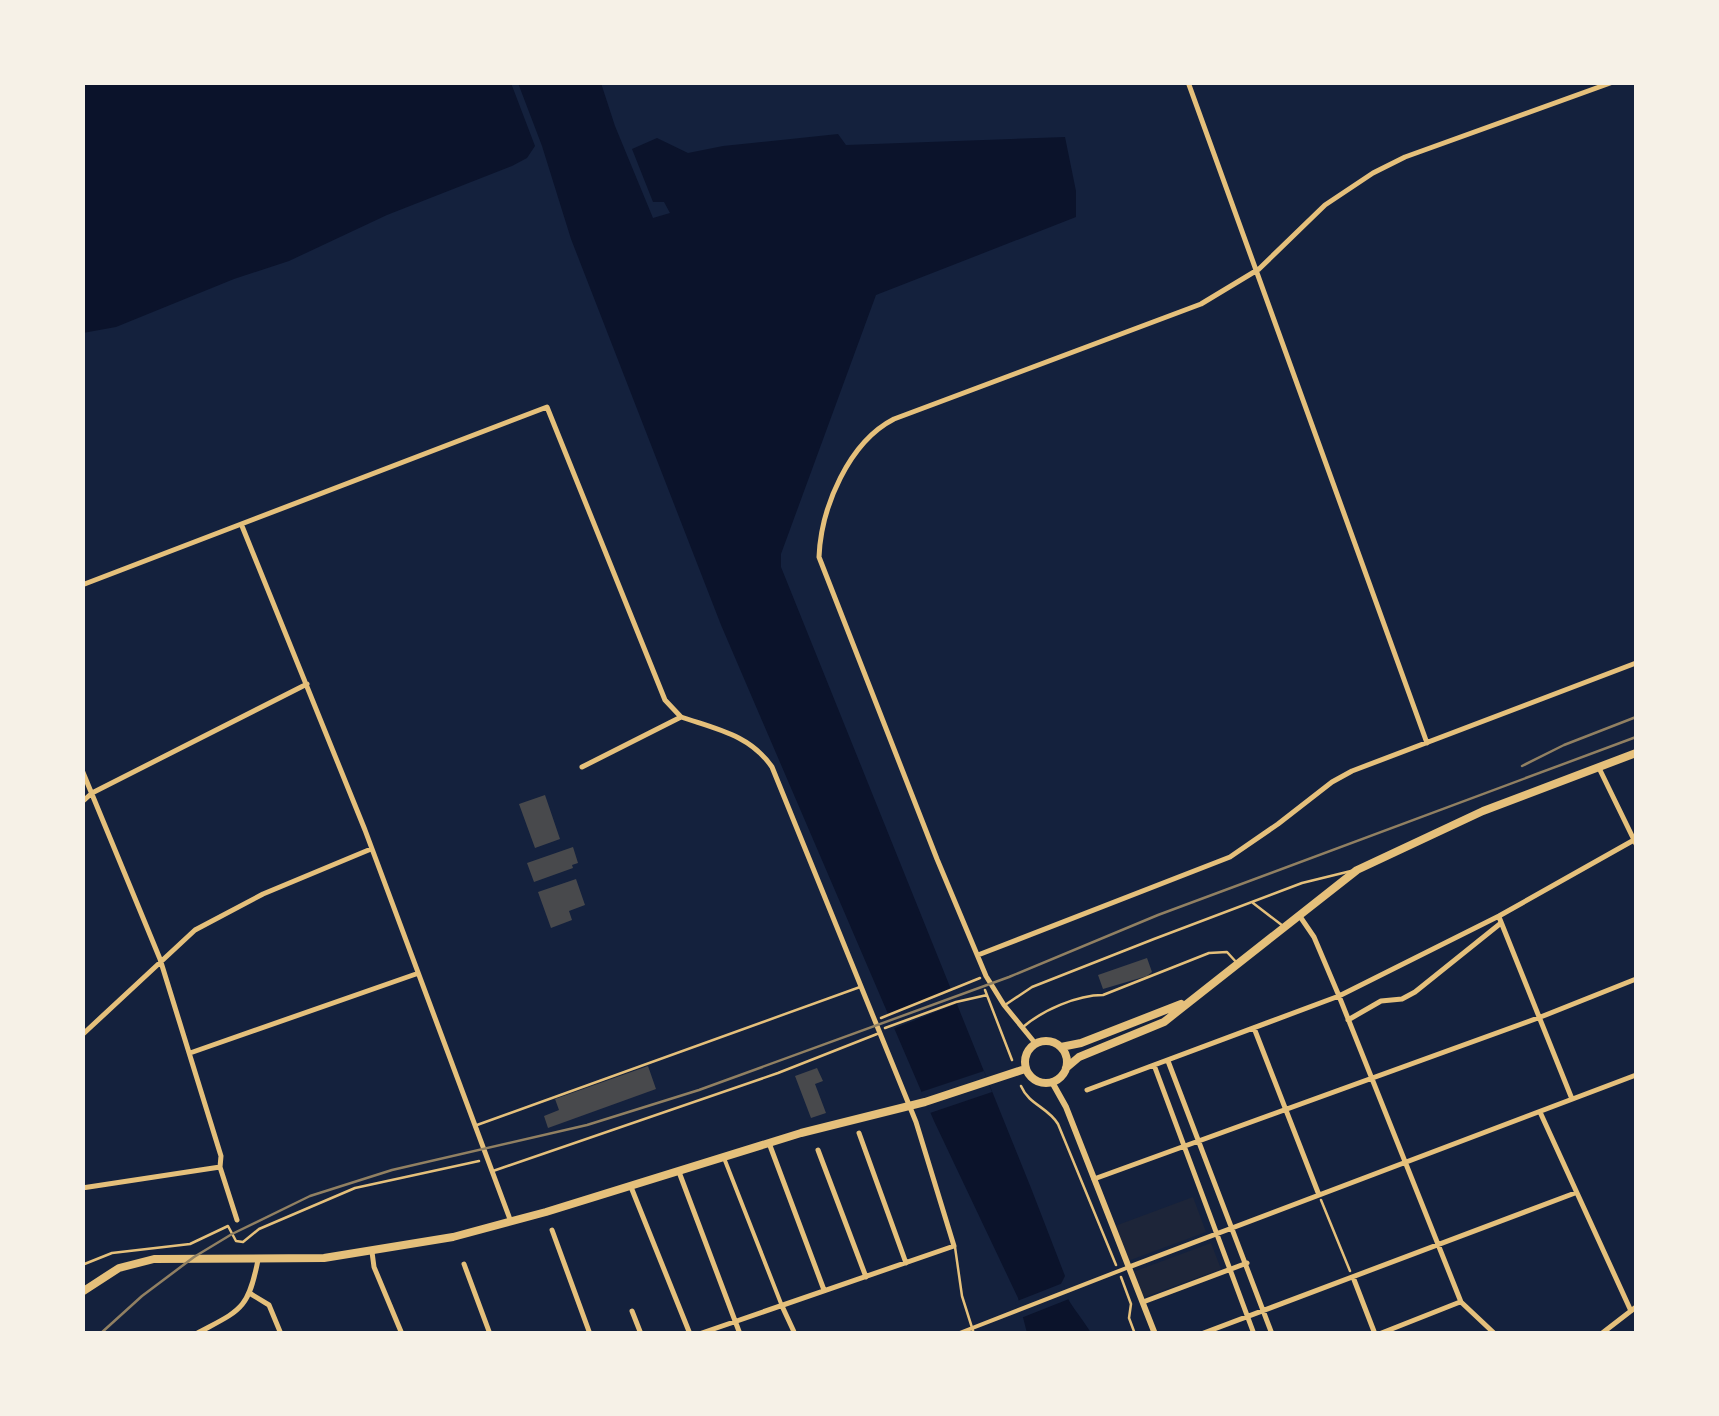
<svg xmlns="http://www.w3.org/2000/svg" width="1719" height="1416" font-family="Mulish,sans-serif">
	<rect width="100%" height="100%" fill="#14213d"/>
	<path fill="#1d2539" d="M 1193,1197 L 1206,1232 L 1128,1261 L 1115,1226 Z
		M 1211,1243 L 1221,1269 L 1142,1298 L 1133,1272 Z"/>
	<path fill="#0b132b" d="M 83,83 L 511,83 L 535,146 L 527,158 L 512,166 L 387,215 L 289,261 L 234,279 L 116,327 L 83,333 Z
		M 518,83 L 601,83 L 615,126 L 653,218 L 670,213 L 664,202 L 653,202 L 632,149 L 657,138 L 688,153 L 723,146 L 838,134 L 846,145 L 1065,137 L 1076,191 L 1076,217 L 876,295 L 781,554 L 781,567 L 1031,1188 L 1065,1276 L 1061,1284 C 1067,1302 1081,1316 1091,1333 L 1027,1333 L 1018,1298 L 934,1121 L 721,625 L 571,239 L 542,146 Z"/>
	<path fill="#14213d" d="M 956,988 L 961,1002 L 890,1030 L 884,1016 Z
		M 984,1071 L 992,1092 L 930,1113 L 921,1092 Z
		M 1063,1283 L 1069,1299 L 1021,1318 L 1015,1302 Z"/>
	<path fill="#48494c" d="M 545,795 L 560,839 L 535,848 L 519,804 Z
		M 573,847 L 578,863 L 572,865 L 573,868 L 534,882 L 527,863 Z
		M 576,879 L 585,905 L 569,911 L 572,920 L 551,928 L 538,892 Z
		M 1147,958 L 1152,972 L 1147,976 L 1103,989 L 1098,975 Z
		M 648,1066 L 656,1089 L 548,1128 L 544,1116 L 559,1110 L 555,1099 Z
		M 817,1068 L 823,1081 L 815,1084 L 826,1113 L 811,1118 L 795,1076 Z"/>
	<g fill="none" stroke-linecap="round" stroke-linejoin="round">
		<path stroke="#e5c07b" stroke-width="2.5" d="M 985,990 L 1012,1060
			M 881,1018 L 980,978
			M 885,1028 L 956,1002 L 987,995
			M 1021,1086 C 1029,1105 1048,1107 1058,1124 L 1116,1265
			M 1321,1200 L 1350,1271
			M 82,1265 L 112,1253 L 190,1244 L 228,1226 L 236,1241 L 243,1242 L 259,1229 L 355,1188 L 479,1161
			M 1121,1277 L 1131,1304 L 1129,1318 L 1135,1334"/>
		<path stroke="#e5c07b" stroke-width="2.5" d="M 1253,903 L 1283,926
			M 1005,1005 L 1032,987 L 1154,939 L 1302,883 L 1351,871
			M 1023,1027 C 1043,1010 1077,995 1103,995 L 1209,953 L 1227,952 L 1237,963
			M 477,1125 L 860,987
			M 493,1171 L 778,1073 L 877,1034
			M 955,1247 L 962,1296 L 974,1334"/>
		<path stroke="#e5c07b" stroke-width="4" d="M 724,1158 L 782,1306
			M 957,1334 L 1129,1267"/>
		<path stroke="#e5c07b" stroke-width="5" d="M 1188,82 L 1427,743
			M 242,526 L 365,830 L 511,1222
			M 82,585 L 547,407 L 665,700 L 681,717
			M 582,767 L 681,717 C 716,729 750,735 772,767 L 916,1122 L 954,1246 L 699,1334
			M 1599,768 L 1636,844
			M 82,770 L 160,959 L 221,1156 L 220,1167 L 237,1220
			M 82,802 L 92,793 L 307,684
			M 1299,915 L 1314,937 L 1339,996 L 1461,1302 L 1495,1334
			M 1499,917 L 1572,1099
			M 978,955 L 1230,857 L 1278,824 L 1332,782 L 1352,771 L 1636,663
			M 1348,1020 L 1381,1001 L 1402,999 L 1415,992 L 1501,923
			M 1254,1028 L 1319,1195
			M 82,1035 L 195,930 L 263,894 L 371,849
			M 1035,1043 L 1004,1005 L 986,976 L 937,859 L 819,557 C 821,507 849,442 894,419 L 1201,304 L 1259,269 L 1325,205 L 1373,173 L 1405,157 L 1613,82
			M 190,1053 L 416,974
			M 1168,1061 L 1272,1334
			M 1154,1065 L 1254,1334
			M 1087,1090 L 1339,996 L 1499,916 L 1634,840
			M 1540,1112 L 1631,1311
			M 859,1133 L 906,1263
			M 769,1143 L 824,1290
			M 818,1150 L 866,1277
			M 679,1172 L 740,1334
			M 1094,1179 L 1538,1018 L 1636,979
			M 631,1187 L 690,1334
			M 82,1188 L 220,1167
			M 552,1230 L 590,1334
			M 372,1252 L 374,1267 L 402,1334
			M 464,1264 L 490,1334
			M 1129,1267 L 1636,1075
			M 1353,1277 L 1375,1334
			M 251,1294 L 269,1305 L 281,1334
			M 1143,1302 L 1247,1263
			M 782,1306 L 795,1334
			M 632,1311 L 641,1334
			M 196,1334 C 240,1310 248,1311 258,1260
			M 1201,1334 L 1575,1193
			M 1379,1334 L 1460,1302
			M 1601,1334 L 1636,1307"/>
		<path stroke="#e5c07b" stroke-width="6" d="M 1052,1082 L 1066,1107 L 1155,1334"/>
		<path stroke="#e5c07b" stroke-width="8" d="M1025 1062a21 21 0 1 1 42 0a21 21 0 1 1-42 0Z
			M 1061,1047 L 1081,1043 L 1181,1004
			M 1066,1068 L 1079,1057 L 1164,1022 L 1357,870 L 1483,811 L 1636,753
			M 82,1292 L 119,1268 L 154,1259 L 324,1258 L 453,1237 L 546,1212 L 801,1133 L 925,1102 L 1025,1069"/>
		<path stroke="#918062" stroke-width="2.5" d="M 1522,766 L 1564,745 L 1636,717
			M 100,1334 L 142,1296 L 194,1257 L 232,1234 L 310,1196 L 392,1170 L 587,1125 L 699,1090 L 1009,977 L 1158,915 L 1636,737"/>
	</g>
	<rect width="1719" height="1416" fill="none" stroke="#f6f1e7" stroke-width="170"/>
</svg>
